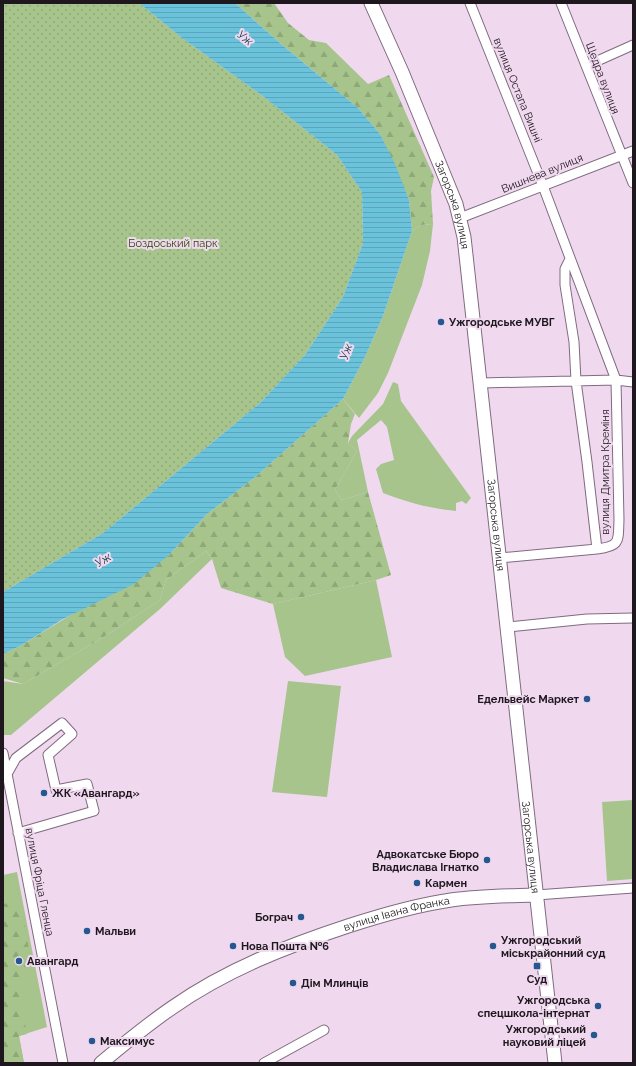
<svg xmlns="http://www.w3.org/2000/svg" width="636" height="1066" font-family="Raleway,sans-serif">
	<defs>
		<pattern id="forest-firs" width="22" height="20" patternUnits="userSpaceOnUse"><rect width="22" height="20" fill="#a6c48c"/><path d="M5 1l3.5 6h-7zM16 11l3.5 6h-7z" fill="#8ea878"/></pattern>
		<pattern id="park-dots" width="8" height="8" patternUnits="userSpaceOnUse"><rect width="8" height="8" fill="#a6c48c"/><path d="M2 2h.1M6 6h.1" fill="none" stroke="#8ea878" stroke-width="1.8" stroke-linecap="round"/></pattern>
		<pattern id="water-rules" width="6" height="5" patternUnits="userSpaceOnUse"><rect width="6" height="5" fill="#6ac2db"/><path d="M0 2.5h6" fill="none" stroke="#5ba6bc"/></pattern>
	</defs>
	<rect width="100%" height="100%" fill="#f0d9ef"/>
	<path fill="#a6c48c" d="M 433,224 L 430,251 L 422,285 L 388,373 L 378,393 L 359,418 L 343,399 L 365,357 L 383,316 L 412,231 L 421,225 Z
		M 393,382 L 398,384 L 401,401 L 471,498 L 466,504 L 462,501 L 456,503 L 456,511 C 428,508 410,503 383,493 L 376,469 L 381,464 L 394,460 L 387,427 L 381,420 L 357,440 L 368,492 L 342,500 L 335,490 L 357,451 L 348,443 L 352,436 L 383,404 Z
		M 206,551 L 212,559 L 160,609 L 11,735 L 4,735 L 3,725 L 3,681 L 23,684 L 107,635 L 160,600 L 166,580 Z
		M 376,580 L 392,657 L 305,676 L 285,657 L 273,604 Z
		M 288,681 L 341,686 L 327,797 L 272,792 Z
		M 633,800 L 633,879 L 607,881 L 602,802 Z
		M 17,872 L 47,1027 L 19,1036 L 24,1063 L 3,1063 L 3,875 Z"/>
	<path fill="url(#forest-firs)" d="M 235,3 L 274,3 L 288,23 L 309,40 L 326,43 L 368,84 L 389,75 L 434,177 L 431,191 L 433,224 L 421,225 L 412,231 L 409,200 L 380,134 L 358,108 L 281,44 Z
		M 343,399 L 355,414 L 351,424 L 348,443 L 357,451 L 335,490 L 342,500 L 368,492 L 391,575 L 376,580 L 273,604 L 221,588 L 212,559 L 206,551 L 166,580 L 160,600 L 107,635 L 23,684 L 3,678 L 3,654 L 20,646 L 169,555 L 207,514 L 254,478 Z
		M 20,901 L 34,977 L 17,982 L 27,1034 L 19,1036 L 24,1063 L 3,1063 L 4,1002 L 3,995 L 3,904 Z"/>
	<path fill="url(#park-dots)" d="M 3,3 L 139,3 L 182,38 L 264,97 L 337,155 L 362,192 L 363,243 L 343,297 L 305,355 L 260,403 L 103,533 L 3,592 Z"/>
	<path fill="url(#water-rules)" d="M 139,3 L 235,3 L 281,44 L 358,108 L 380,134 L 395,164 L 409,200 L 412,231 L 383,316 L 365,357 L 343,399 L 254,478 L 207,514 L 169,555 L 134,584 L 63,619 L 20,646 L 3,654 L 3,592 L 103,533 L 260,403 L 305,355 L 343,297 L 363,243 L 362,192 L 337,155 L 264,97 L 182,38 Z"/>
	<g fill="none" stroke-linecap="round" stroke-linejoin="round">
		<defs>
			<path id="street" d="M 470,3 L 543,186 L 616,380 L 619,520 C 618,541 621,546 597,549 L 500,558
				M 561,3 L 633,183
				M 586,66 L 633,45
				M 460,218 L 633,151
				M 570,259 L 565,269 L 565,285 L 574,342 L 576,381 L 587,462 L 597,549
				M 481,383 L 616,380 L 633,382
				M 508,627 L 587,619 L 633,618
				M 3,753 L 63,1063
				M 7,774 L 16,758 L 62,723 L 72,734 L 48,755 L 56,790 L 87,784 L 94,811 L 18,833
				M 536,895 L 633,888
				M 264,1063 L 324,1030"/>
			<g id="secondary">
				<path id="s1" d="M 371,3 L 402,72 L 456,204 L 464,237 C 496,512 523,788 555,1063"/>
				<path id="s2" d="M 101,1063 C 125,1043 148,1024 173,1007 C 226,970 287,946 348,926 C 382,915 416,905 451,900 C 479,896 507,896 536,895"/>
			</g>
		</defs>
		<use href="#street" stroke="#7f6b7f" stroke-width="11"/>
		<use href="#secondary" stroke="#7f6b7f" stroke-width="15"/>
		<use href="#street" stroke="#fff" stroke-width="9"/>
		<use href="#secondary" stroke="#fff" stroke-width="13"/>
	</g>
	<g fill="#255890" stroke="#f0d9ef" stroke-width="1.5">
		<circle cx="441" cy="322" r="4"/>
		<circle cx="587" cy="699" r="4"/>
		<circle cx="44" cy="793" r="4"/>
		<circle cx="487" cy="860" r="4"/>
		<circle cx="417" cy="883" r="4"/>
		<circle cx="301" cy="917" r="4"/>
		<circle cx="87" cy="931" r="4"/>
		<circle cx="233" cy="946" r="4"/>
		<circle cx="493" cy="946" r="4"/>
		<circle cx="19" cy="961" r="4"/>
		<rect x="533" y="962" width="8" height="8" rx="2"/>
		<circle cx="293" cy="983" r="4"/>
		<circle cx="598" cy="1006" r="4"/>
		<circle cx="594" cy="1035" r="4"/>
		<circle cx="92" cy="1041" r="4"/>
	</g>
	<g text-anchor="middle" stroke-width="4" stroke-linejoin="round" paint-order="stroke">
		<g font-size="11" fill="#1e171e" stroke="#f0d9ef">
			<text transform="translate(603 78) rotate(69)" y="4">Щедра вулиця</text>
			<text transform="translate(518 90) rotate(68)" y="4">вулиця Остапа Вишні</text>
			<text transform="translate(542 173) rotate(-22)" y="4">Вишнева вулиця</text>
			<text dy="4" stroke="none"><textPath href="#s1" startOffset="218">Загорська вулиця</textPath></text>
			<text transform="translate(605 472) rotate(-90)" y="4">вулиця Дмитра Креміня</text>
			<text dy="4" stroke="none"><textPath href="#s1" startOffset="542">Загорська вулиця</textPath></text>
			<text dy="4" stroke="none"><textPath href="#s1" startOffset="866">Загорська вулиця</textPath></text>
			<text transform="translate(40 882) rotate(79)" y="4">вулиця Фріца Гленца</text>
			<text dy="4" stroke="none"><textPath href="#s2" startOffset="335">вулиця Івана Франка</textPath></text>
		</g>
		<g font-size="11" fill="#284500" stroke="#f0d9ef">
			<text x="173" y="247">Боздоський парк</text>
		</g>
		<g font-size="11" font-weight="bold" fill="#1e171e" stroke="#f0d9ef" text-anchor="start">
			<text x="449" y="326">Ужгородське МУВГ</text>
			<text x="579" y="703" text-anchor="end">Едельвейс Маркет</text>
			<text x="52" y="797">ЖК «Авангард»</text>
			<text x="479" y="858" text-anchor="end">Адвокатське Бюро<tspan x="479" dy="13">Владислава Ігнатко</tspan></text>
			<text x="425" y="887">Кармен</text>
			<text x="293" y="921" text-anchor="end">Бограч</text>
			<text x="95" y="935">Мальви</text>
			<text x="501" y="944">Ужгородський<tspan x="501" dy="13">міськрайонний суд</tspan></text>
			<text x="241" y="950">Нова Пошта №6</text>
			<text x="27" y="965">Авангард</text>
			<text x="537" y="983" text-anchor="middle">Суд</text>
			<text x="301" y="987">Дім Млинців</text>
			<text x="590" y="1004" text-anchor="end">Ужгородська<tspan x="590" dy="13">спецшкола-інтернат</tspan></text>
			<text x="586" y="1033" text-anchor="end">Ужгородський<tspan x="586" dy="13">науковий ліцей</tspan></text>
			<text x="100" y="1045">Максимус</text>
		</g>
		<g font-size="12" font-style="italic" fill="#0a353f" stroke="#f0d9ef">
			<text transform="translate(245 38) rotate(38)" y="4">Уж</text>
			<text transform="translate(346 352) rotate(-70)" y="4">Уж</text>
			<text transform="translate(103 560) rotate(-32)" y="4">Уж</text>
		</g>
	</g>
	<rect width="636" height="1066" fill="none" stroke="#1e171e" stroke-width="8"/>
</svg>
